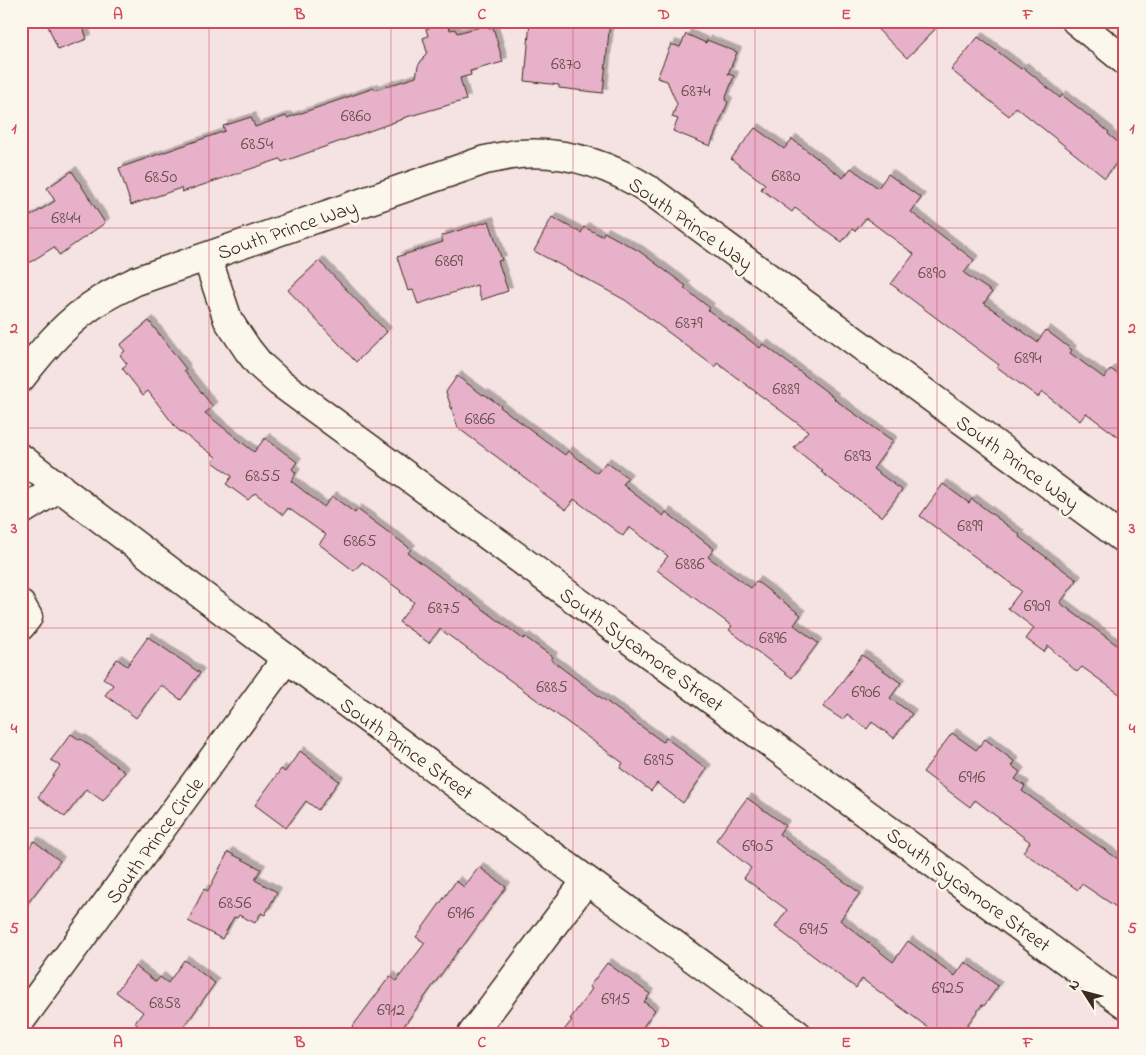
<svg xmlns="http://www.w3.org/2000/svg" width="1146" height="1055" font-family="'Indie Flower',sans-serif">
	<defs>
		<filter id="shadow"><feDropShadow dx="4.5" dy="-4.5" stdDeviation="0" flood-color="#0004"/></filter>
	</defs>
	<rect width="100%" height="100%" fill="#f5e2e2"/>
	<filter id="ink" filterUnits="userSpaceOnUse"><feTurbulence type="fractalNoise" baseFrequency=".02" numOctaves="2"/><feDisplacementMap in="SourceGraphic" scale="10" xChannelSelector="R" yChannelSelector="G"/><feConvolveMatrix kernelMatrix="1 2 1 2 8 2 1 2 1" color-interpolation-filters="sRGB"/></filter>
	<g filter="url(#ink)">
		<path fill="#e6b1c9" stroke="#3b2a1e" filter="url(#shadow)" d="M 46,21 L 81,21 L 87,39 L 58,50 Z
			M 530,21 L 610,21 L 603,93 L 559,88 L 559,85 L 525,81 Z
			M 869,21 L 943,21 L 907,58 Z
			M 448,23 L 450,30 L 455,29 L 457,33 L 488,25 L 489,28 L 493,27 L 503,62 L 470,71 L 471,75 L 460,78 L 466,100 L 403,118 L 403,119 L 282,162 L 280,159 L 182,192 L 181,188 L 131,205 L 119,168 L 225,131 L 223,126 L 251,117 L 255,127 L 286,116 L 287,118 L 374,88 L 375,90 L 416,77 L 418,66 L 427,52 L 423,38 L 428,36 L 426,29 Z
			M 686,34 L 706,43 L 707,40 L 737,52 L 728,74 L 734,76 L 725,100 L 728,102 L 710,146 L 673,131 L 678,119 L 672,117 L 677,104 L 667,81 L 657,78 L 671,44 L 680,47 Z
			M 978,37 L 1021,69 L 1023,67 L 1060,98 L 1062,95 L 1109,132 L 1108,134 L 1125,148 L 1125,151 L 1105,178 L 1016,107 L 1009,116 L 951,70 Z
			M 755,128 L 784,149 L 792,139 L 843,178 L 851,168 L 878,188 L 888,174 L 921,198 L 911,212 L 974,260 L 964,273 L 992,292 L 984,303 L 1037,342 L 1046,330 L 1072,350 L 1070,353 L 1104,378 L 1111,369 L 1125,380 L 1125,442 L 1086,413 L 1080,421 L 1042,392 L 1038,397 L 997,367 L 999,365 L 891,284 L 914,254 L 866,218 L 855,231 L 852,229 L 842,242 L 795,208 L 792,212 L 761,189 L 765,184 L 731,159 Z
			M 72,171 L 105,223 L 59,255 L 54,247 L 21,268 L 21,222 L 55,201 L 47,188 Z
			M 552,217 L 581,233 L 584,227 L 602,236 L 604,232 L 639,251 L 686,286 L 684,288 L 710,308 L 708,310 L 760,348 L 763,344 L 835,398 L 834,399 L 893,441 L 873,469 L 902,490 L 882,517 L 821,472 L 823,471 L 794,448 L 808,431 L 717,363 L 715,367 L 625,300 L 534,251 Z
			M 489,221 L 502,260 L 498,261 L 508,291 L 481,300 L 477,285 L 418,304 L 413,290 L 408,291 L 397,257 L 443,242 L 441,236 Z
			M 319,261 L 387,332 L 356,362 L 288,290 Z
			M 149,321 L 186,369 L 184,370 L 213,407 L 205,413 L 254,452 L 265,438 L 297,462 L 292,469 L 296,473 L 291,481 L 324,507 L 332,496 L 355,513 L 357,509 L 411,549 L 408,553 L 523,639 L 525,637 L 553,657 L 551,660 L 603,699 L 663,742 L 666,738 L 707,769 L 683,803 L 657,783 L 651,791 L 620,768 L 623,763 L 440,629 L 429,643 L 399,622 L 414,602 L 400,592 L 401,591 L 362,562 L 354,571 L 319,544 L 326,535 L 288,508 L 283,515 L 255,493 L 248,500 L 226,484 L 232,476 L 213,462 L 216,457 L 177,429 L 148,391 L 143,395 L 122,368 L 127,364 L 120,355 L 125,351 L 120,345 Z
			M 457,376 L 483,395 L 484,394 L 501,406 L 500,407 L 565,455 L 568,451 L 597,473 L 606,462 L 628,478 L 623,485 L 663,516 L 666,512 L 714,549 L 708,557 L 751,588 L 756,581 L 801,615 L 794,625 L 818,643 L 792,678 L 729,630 L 732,626 L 657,570 L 668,556 L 629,527 L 623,536 L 574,499 L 566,510 L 539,490 L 540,489 L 458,428 L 446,392 Z
			M 943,484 L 969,503 L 972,499 L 1020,535 L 1019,537 L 1077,580 L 1060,603 L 1125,651 L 1125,698 L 1082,667 L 1077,672 L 1048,646 L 1044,652 L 1026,639 L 1034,628 L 1008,608 L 1021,591 L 920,516 Z
			M 148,637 L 200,673 L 181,700 L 161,685 L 136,718 L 105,695 L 113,685 L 103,678 L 117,659 L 127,666 Z
			M 862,655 L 901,683 L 890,698 L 912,714 L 894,738 L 872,722 L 867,729 L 847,714 L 843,720 L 823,707 Z
			M 952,733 L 976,750 L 985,739 L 1015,762 L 1012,766 L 1020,772 L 1015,779 L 1025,786 L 1022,791 L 1125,864 L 1125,913 L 1082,884 L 1078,890 L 1023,852 L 1030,842 L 975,800 L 970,807 L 923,772 Z
			M 71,734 L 80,740 L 81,739 L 125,772 L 103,801 L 86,789 L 65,817 L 38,797 L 60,766 L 51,760 Z
			M 300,751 L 339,781 L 318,810 L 306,801 L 286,828 L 255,805 L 281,769 L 285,772 Z
			M 747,798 L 785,825 L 779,834 L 860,893 L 840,920 L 893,962 L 908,941 L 955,976 L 965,962 L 998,986 L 984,1006 L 982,1005 L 961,1033 L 951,1026 L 945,1034 L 937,1034 L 862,979 L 856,988 L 775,927 L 787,910 L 744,878 L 751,868 L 716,840 Z
			M 34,841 L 60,861 L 21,912 L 21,859 Z
			M 228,852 L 261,869 L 255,880 L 277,892 L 265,915 L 261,913 L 255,923 L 239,915 L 237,918 L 234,917 L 222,939 L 188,921 L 204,889 L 208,891 Z
			M 479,867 L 506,887 L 461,949 L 460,948 L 398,1034 L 347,1034 L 390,976 L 396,981 L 425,943 L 416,937 L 456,881 L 464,887 Z
			M 184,960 L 215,983 L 179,1034 L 149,1034 L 135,1023 L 143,1012 L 116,992 L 135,966 L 156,982 L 160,977 L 168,983 Z
			M 607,963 L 650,994 L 644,1002 L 655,1010 L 638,1034 L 561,1034 L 572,1020 L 570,1019 L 592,989 L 589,987 Z"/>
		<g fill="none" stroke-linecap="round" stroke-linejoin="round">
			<defs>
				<path id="minor" d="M 1076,21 L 1125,61
					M 207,257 L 228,320 L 248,350 L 260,365 L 279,382 L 1125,1004
					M 21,378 C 44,348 69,319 102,299 C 112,292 125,287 136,281 L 485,160 C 496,158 508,155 519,154 C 567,150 612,166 651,191 L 1125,540
					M 21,458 C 277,654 536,844 797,1034
					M 21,511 L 60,487
					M 21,605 L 28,617 L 21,626
					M 21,1020 L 286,659
					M 472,1034 L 586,881"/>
			</defs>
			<use href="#minor" stroke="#3b2a1e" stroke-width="31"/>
			<use href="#minor" stroke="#fbf7ec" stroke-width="28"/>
		</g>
	</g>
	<path fill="none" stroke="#d1495b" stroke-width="1" stroke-opacity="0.55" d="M 209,21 L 209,1034M 391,21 L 391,1034M 573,21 L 573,1034M 755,21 L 755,1034M 937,21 L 937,1034M 21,228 L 1125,228M 21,428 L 1125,428M 21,628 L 1125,628M 21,828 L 1125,828"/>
	<g text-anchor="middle" stroke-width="5" stroke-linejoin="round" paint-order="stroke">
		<g font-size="18" fill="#664c49">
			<text x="566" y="69">6870</text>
			<text x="696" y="96">6874</text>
			<text x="356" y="121">6860</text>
			<text x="257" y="149">6854</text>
			<text x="786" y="181">6880</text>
			<text x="161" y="182">6850</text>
			<text x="66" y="223">6844</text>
			<text x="449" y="266">6869</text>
			<text x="932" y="278">6890</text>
			<text x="689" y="328">6879</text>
			<text x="1028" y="363">6894</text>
			<text x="786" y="394">6889</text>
			<text x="480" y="424">6866</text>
			<text x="858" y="461">6893</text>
			<text x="263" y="481">6855</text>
			<text x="970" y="531">6899</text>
			<text x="360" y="546">6865</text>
			<text x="690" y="569">6886</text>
			<text x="1037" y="611">6909</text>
			<text x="444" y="613">6875</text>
			<text x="773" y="643">6896</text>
			<text x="552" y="692">6885</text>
			<text x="866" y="697">6906</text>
			<text x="659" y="765">6895</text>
			<text x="972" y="782">6916</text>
			<text x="758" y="851">6905</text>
			<text x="235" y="908">6856</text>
			<text x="461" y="918">6916</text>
			<text x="814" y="934">6915</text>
			<text x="948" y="993">6925</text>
			<text x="616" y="1004">6915</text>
			<text x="165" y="1008">6858</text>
			<text x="391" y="1015">6912</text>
		</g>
		<g font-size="20" fill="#3b2a1e" stroke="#fbf7ec">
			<text transform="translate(691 223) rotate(35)" y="7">South Prince Way</text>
			<text transform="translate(287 229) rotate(-19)" y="7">South Prince Way</text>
			<text transform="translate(1018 462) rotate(36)" y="7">South Prince Way</text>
			<text transform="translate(642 649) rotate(36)" y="7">South Sycamore Street</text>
			<text transform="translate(407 748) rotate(36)" y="7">South Prince Street</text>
			<text transform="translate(154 840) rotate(-54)" y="7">South Prince Circle</text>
			<text transform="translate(969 889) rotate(36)" y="7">South Sycamore Street</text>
		</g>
	</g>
	<rect width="1146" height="1055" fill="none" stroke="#fbf7ec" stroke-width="55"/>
	<g transform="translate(1084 992) rotate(306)" stroke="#fbf7ec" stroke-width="4" paint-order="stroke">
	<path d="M0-4L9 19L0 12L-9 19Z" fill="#3b2a1e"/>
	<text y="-8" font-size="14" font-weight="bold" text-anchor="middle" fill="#3b2a1e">N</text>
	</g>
	<rect x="28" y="28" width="1090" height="1000" fill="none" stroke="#d1495b" stroke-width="2"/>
	<g font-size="16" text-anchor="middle" font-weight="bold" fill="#d1495b">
		<text x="118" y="19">A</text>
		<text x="300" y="19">B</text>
		<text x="482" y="19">C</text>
		<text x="664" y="19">D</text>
		<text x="846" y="19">E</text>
		<text x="1028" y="19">F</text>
		<text x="14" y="133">1</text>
		<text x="1132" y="133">1</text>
		<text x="14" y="333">2</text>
		<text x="1132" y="333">2</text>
		<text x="14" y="533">3</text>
		<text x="1132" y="533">3</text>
		<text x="14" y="733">4</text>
		<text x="1132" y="733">4</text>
		<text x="14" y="933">5</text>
		<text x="1132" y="933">5</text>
		<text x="118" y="1047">A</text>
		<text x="300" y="1047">B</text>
		<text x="482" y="1047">C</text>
		<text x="664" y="1047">D</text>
		<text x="846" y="1047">E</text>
		<text x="1028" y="1047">F</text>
	</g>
</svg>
